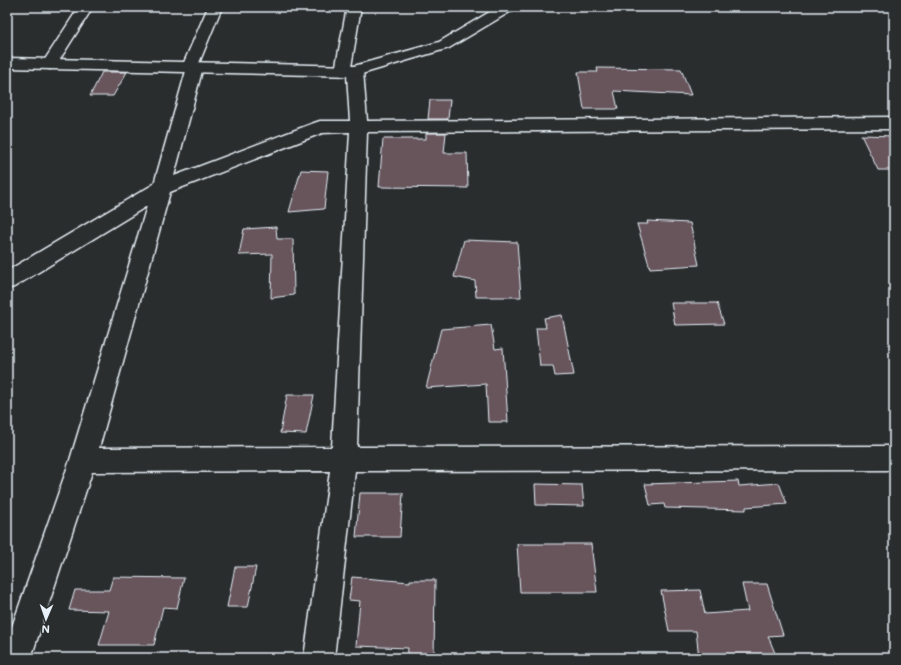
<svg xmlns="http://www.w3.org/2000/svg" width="901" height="665" font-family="Mali,sans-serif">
	<rect width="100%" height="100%" fill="#2a2d2e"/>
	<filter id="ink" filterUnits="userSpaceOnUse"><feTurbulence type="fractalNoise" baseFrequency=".025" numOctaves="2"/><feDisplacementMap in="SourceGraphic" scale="8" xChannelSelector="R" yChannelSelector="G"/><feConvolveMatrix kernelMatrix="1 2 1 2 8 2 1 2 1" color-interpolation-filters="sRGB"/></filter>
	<g filter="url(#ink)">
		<path fill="#67555c" stroke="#e8f1f8" d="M 597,68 L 681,69 L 691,95 L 614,91 L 618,109 L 584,109 L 578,72 L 598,72 Z
			M 102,72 L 127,72 L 113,96 L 90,96 Z
			M 430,100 L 450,100 L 448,119 L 428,119 Z
			M 426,133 L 446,133 L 444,153 L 467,153 L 468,188 L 379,187 L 383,139 L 426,139 Z
			M 861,135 L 894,136 L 894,170 L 878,170 Z
			M 301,170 L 328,171 L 324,209 L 289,212 Z
			M 647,221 L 690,223 L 699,265 L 650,268 L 637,224 L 648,224 Z
			M 276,227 L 277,239 L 293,239 L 294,295 L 271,298 L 272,254 L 239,255 L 244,229 Z
			M 464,240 L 517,242 L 521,297 L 476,297 L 475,281 L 454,277 Z
			M 671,303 L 717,303 L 724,324 L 675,325 Z
			M 562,315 L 574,375 L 555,376 L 553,366 L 540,366 L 536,328 L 546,328 L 544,318 Z
			M 491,325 L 495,349 L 503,348 L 508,422 L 488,422 L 486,384 L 426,388 L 441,329 Z
			M 287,395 L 314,395 L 306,434 L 280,433 Z
			M 738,481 L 739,486 L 779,483 L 787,504 L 746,507 L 746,510 L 665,508 L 664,504 L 650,505 L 645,484 Z
			M 535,484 L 582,485 L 584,506 L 536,505 Z
			M 360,493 L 403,493 L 400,537 L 356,537 Z
			M 517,544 L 591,544 L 597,592 L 520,592 Z
			M 235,567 L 256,567 L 248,607 L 227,607 Z
			M 113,577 L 184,578 L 177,608 L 163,607 L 154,645 L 99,645 L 109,611 L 69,610 L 75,590 L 109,590 Z
			M 352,577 L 410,582 L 410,580 L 435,580 L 434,658 L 407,658 L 408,648 L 356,646 L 360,601 L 349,600 Z
			M 742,584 L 767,584 L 783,635 L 768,636 L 777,658 L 699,658 L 696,631 L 669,631 L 661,591 L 700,590 L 705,614 L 748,611 Z"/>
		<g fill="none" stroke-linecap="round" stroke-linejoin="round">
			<defs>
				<path id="minor" d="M 79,7 L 93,7 L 55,67 L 50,69 L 45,67 L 42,64 Z
					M 208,7 L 222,7 L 199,63 L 203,67 L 174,176 L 314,123 L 320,121 L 350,121 L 347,75 L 343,76 L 337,74 L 335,71 L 347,7 L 361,7 L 351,67 L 361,68 L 363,71 L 367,121 L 894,117 L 894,129 L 367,132 L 357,447 L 894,446 L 894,470 L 355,471 L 334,658 L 304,658 L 330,471 L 92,472 L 31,658 L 7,658 L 7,641 L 70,460 L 147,206 L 14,287 L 7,289 L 7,271 L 154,184 L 186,71 L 182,67 ZM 350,132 L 332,447 L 99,448 L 170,192 L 322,133 Z"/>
				<path id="tertiary" d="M 498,7 L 515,7 L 513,10 L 449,48 L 355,76 L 7,68 L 7,58 L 354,66 L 439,42 Z"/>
			</defs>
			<use href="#minor" stroke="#e8f1f8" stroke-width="3"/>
			<use href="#tertiary" stroke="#e8f1f8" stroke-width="3"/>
			<use href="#minor" fill="#2a2d2e" fill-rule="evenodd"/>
			<use href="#tertiary" fill="#2a2d2e" fill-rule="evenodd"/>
		</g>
	</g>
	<rect width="901" height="665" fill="none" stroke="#2a2d2e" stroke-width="24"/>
	<rect x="12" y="12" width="877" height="641" fill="none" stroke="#e8f1f8" stroke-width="1.5" filter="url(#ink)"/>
	<g transform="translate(46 619) rotate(182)" stroke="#2a2d2e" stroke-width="3" paint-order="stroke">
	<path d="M0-3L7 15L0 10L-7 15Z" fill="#e8f1f8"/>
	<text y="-6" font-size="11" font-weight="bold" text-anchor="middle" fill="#e8f1f8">N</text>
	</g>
</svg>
